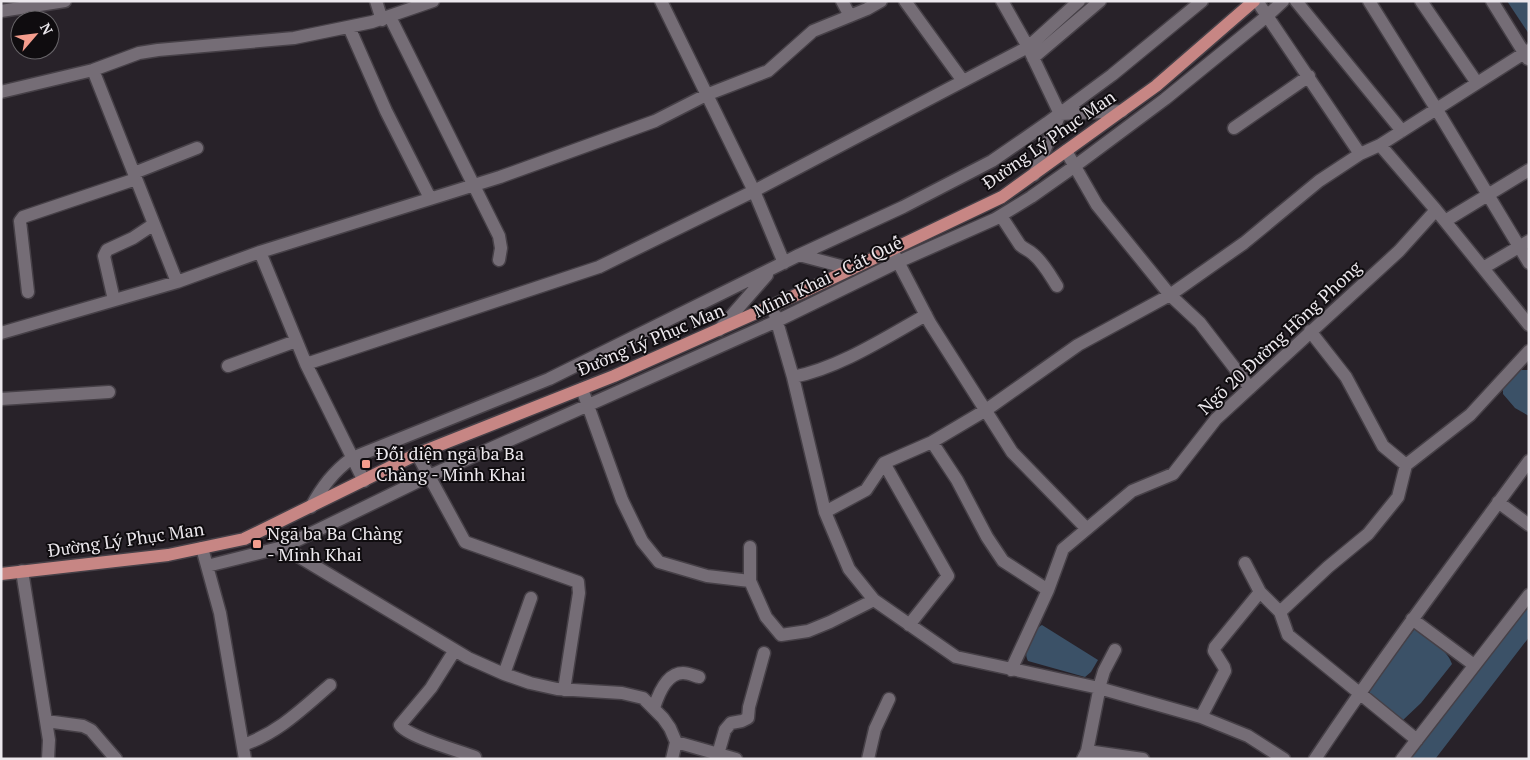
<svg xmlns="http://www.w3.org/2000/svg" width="1530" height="760" font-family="'PT Serif',serif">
	<rect width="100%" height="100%" fill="#282229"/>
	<path fill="#3b5167" d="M 1507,1 L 1529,1 L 1529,34 Z
		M 1521,370 L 1529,370 L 1529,416 L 1515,408 L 1503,394 L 1503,389 Z
		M 1042,625 L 1098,660 L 1091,672 L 1085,677 L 1028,661 C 1022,651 1032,630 1042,625 Z
		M 1414,630 L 1417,630 C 1429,639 1447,649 1452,664 L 1421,703 L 1402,721 L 1370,694 L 1369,688 Z"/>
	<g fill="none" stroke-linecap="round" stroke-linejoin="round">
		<path stroke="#3b5167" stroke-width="21" d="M 1422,759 L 1529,620"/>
		<defs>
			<path id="minor" d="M 376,1 L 382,20
				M 661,1 L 754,191 L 784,263
				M 842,1 L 850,16
				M 905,1 L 963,81
				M 1002,1 L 1028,47 L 1060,114 L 1122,111
				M 1257,1 L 1360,154
				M 1296,1 L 1402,131
				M 1369,1 L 1437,110 L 1529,263
				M 1421,1 L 1477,83
				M 1492,1 L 1528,59
				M 1,11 L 65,1
				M 390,17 L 499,236 L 501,248 L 499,260
				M 349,27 L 386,111 L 430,198
				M 1033,58 L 1100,1
				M 93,70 L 177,282
				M 1,92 L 93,70 L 139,53 L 158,50 L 294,38 L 372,22 L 433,1
				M 1234,128 L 1309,76
				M 1066,151 L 1097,205 L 1170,295 L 1200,323 L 1250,388
				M 134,173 L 197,148
				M 1034,175 L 1060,114
				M 1436,210 L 1529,325
				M 1001,216 L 1020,245 C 1024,249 1029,250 1033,254 C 1043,262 1050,275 1057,286
				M 1445,221 L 1529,170
				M 260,252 L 306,364 L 364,481
				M 894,254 L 930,323 L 1012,452 L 1087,529
				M 799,255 L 852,269
				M 1483,268 L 1529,241
				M 28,292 L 20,221 L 23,217 L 136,179
				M 114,300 L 104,256 L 107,250 L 133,238 L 154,224
				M 775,315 L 793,377 L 825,512 L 849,569 L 874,600 L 956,657 L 1099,688 L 1201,717 L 1248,736 L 1284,759
				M 719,330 L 767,275
				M 1310,331 L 1346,377 L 1383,446 L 1406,465
				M 1,333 L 177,282 L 260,252 L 500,177 L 655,121 L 706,95 L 768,71 L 813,31 L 867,9 L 881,1
				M 306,364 L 599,267 L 754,191 L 1028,47 L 1079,1
				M 228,366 L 296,341
				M 793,377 C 839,368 885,338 926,315
				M 582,389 L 622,500 L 642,541 L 659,562 L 707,576 L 750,581
				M 1,399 L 109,392
				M 932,442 L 957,480 L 987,537 L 1003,561 L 1048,590
				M 417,454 L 465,542 L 578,582 L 579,593 L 564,690
				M 884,463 L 948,576 L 909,625
				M 1498,502 L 1529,525
				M 311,507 C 322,487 333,472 352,458 L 549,379 L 799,255 L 903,207 L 992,161 L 1047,123 L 1112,75 L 1202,1
				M 825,512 L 866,490 L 884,463 L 932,442 L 986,410 L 1078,345 L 1170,295 L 1244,243 L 1319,181 L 1360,154 L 1380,145 L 1529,50
				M 283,547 L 468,658 L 504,674 L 530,683 L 557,689 L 622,693 L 643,698 L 663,718 L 670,728 L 676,742 L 672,759
				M 750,547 L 750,581 L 766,617 L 781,635 L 808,631 L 830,622 L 874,600
				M 202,548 L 220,613 L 245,759
				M 1245,563 L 1260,592 L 1280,612 L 1328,567 L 1368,534 L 1398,497 L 1406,465 L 1470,415 L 1529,351
				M 207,566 L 283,547 L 429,476 L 777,321 L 898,262 L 995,219 L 1031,197 L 1075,166 L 1165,99 L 1267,16 L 1283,1
				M 22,571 L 49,740 L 48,759
				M 1280,612 L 1288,635 L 1417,740
				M 1412,619 L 1474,665
				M 455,650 L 431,688 L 400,725 C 408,737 460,751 475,757
				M 1011,670 L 1048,590 L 1063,549 L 1132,491 L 1173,474 L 1216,419 L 1399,251 L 1436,210 L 1380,145
				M 504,674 L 531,598
				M 654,708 C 658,695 666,673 683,673 C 688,673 695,676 699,677
				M 1201,717 L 1225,671 L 1224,667 L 1214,651 L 1215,647 L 1260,592
				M 46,721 L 83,726 L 91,730 L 116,759
				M 676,742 L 736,759
				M 243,745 C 278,733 302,709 330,685
				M 1087,751 L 1143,759
				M 718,754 L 725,730 L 731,723 L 742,721 L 748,718 L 749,707 L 764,653
				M 868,759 L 875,729 L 889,699
				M 1083,759 L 1087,751 L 1101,681 L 1104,671 L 1115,650
				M 1315,759 C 1383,657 1457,559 1529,461
				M 1402,759 L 1529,595"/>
			<path id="major" d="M 1,574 L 168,555 L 244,539 L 417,454 L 614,376 L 803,292 L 1002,197 L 1156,86 L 1254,1"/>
		</defs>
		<use href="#minor" stroke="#464047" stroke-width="15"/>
		<use href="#major" stroke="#464047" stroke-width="15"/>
		<use href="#minor" stroke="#756d76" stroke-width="12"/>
		<use href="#major" stroke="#c78684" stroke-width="12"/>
	</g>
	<g fill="#f49d8d" stroke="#0f0c0f" stroke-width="2">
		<rect x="361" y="459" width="10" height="10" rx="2.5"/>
		<rect x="252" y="539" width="10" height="10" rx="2.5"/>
	</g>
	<g text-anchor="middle" stroke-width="4" stroke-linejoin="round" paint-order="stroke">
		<g font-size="18" fill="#ece8ed" stroke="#0f0c0f">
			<text transform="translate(1049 140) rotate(-35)" y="6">Đường Lý Phục Man</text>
			<text transform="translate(828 277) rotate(-26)" y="6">Minh Khai - Cát Quế</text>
			<text transform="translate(1280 338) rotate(-43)" y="6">Ngõ 20 Đường Hồng Phong</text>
			<text transform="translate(651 340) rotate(-23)" y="6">Đường Lý Phục Man</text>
			<text transform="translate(126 540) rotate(-8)" y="6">Đường Lý Phục Man</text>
		</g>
		<g font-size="18" fill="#ece8ed" stroke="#0f0c0f" text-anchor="start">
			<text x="376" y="460">Đối diện ngã ba Ba<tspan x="376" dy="21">Chàng - Minh Khai</tspan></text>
			<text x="267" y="540">Ngã ba Ba Chàng<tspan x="267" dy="21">- Minh Khai</tspan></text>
		</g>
	</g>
	<rect width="1530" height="760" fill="none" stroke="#ece8ed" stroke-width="5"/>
	<g transform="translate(35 35) rotate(62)"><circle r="24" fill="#0f0c0f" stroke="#676468"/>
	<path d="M0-4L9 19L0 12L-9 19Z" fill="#f49d8d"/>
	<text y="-8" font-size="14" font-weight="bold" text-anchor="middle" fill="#ece8ed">N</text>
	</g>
</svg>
